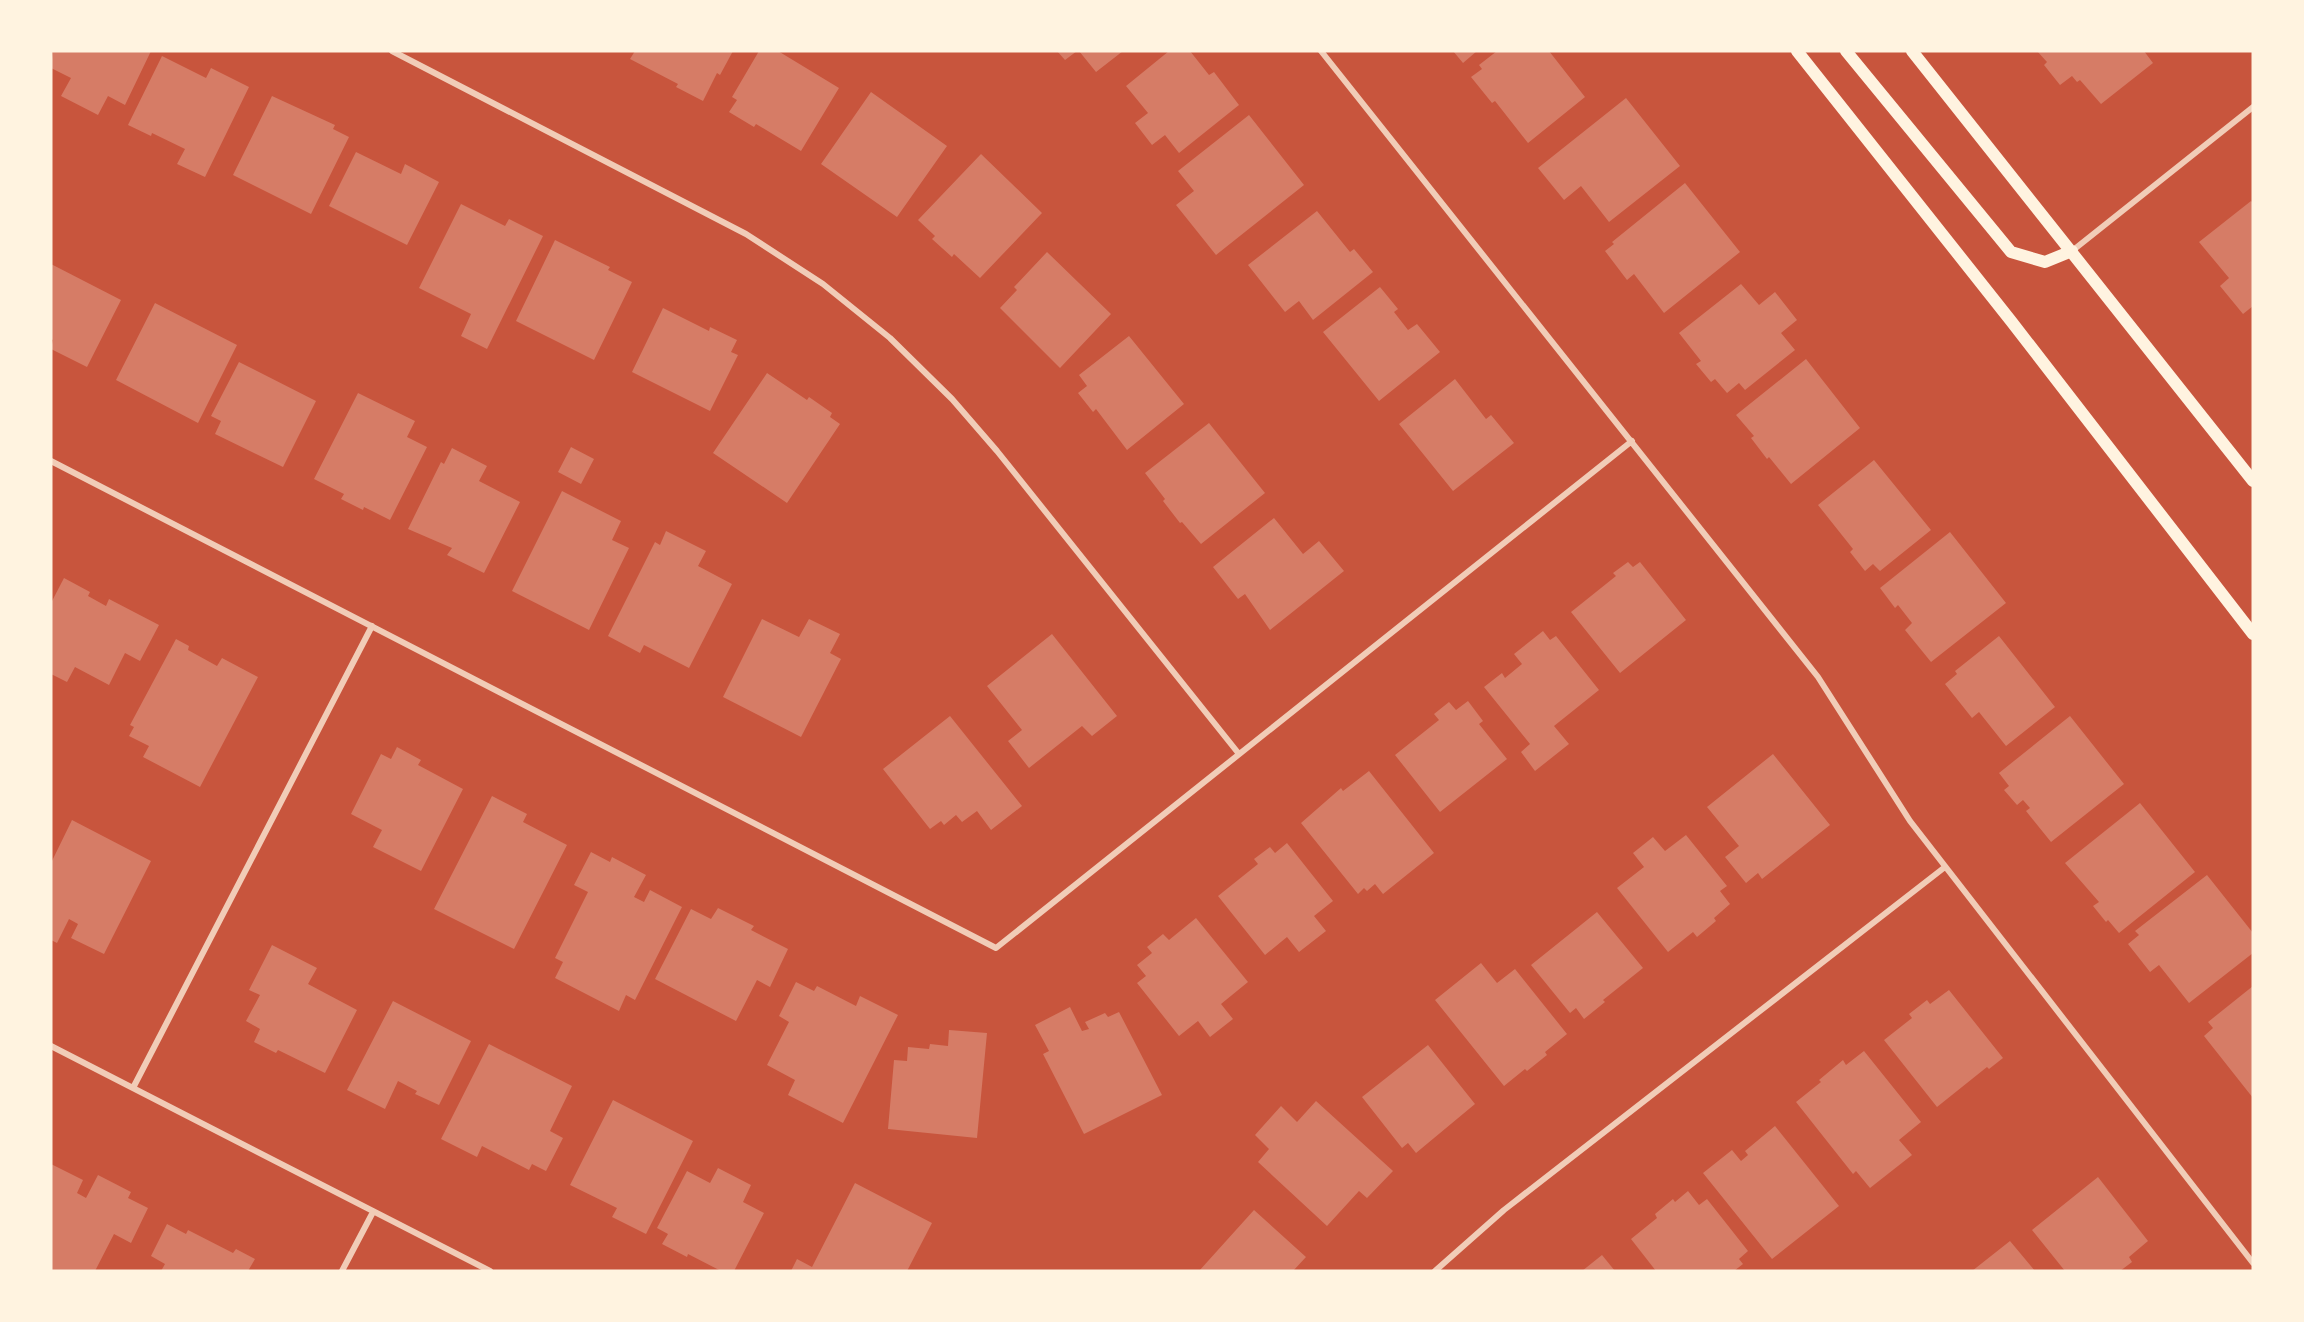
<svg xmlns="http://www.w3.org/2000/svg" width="2304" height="1322" font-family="Rubik,sans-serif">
	<rect width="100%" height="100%" fill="#c8553d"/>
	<path fill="#d67c66" d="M 53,51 L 151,51 L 125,105 L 108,96 L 98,115 L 61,96 L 71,78 L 51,68 Z
		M 635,51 L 733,51 L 720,75 L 717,73 L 703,101 L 676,87 L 678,84 L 630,59 Z
		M 759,51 L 778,51 L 839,88 L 801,151 L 756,124 L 754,127 L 729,112 L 737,100 L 732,97 Z
		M 1057,51 L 1077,51 L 1065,60 Z
		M 1079,51 L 1123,51 L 1096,72 Z
		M 1169,51 L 1190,51 L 1209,75 L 1214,72 L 1239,105 L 1179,153 L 1165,135 L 1152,145 L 1135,123 L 1148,113 L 1126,86 Z
		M 1453,51 L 1477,51 L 1463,63 Z
		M 1497,51 L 1549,51 L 1585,97 L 1528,143 L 1495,101 L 1492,103 L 1471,77 L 1482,69 L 1479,65 Z
		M 2037,51 L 2144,51 L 2153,63 L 2101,104 L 2080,80 L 2077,82 L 2072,76 L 2060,85 L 2044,65 L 2047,62 Z
		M 162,56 L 206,78 L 211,68 L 249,87 L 205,177 L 177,164 L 185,149 L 152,133 L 151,136 L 128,125 Z
		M 871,92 L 947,146 L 897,217 L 821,164 Z
		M 272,96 L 335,125 L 333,129 L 349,137 L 311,214 L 233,175 Z
		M 1626,98 L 1680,166 L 1609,222 L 1581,186 L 1564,200 L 1538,168 Z
		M 1249,115 L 1304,185 L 1216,255 L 1176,205 L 1194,191 L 1178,171 Z
		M 356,152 L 401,174 L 405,164 L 439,182 L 407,245 L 329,206 Z
		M 981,154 L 1042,213 L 980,278 L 954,254 L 952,257 L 932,239 L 935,236 L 918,220 Z
		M 1685,183 L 1740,252 L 1664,313 L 1634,274 L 1627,280 L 1605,251 L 1614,244 L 1612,242 Z
		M 2251,201 L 2253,203 L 2253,306 L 2243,314 L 2220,286 L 2229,278 L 2199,242 Z
		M 461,204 L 505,226 L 509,219 L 543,236 L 487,349 L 461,336 L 471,314 L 419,288 Z
		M 1317,211 L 1350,252 L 1354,249 L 1373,272 L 1313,320 L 1299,301 L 1285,312 L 1248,265 Z
		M 555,240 L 610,267 L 608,270 L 632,282 L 594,360 L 516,321 Z
		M 1047,252 L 1111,314 L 1060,368 L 1000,308 L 1017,290 L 1014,287 Z
		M 51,264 L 121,300 L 87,367 L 51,349 L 53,340 L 51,339 Z
		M 1741,284 L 1759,305 L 1775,292 L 1797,320 L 1781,333 L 1795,350 L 1745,390 L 1739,383 L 1727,393 L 1715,379 L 1711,382 L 1696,364 L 1701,361 L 1679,333 Z
		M 1380,287 L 1398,309 L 1394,312 L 1408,330 L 1417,324 L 1440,352 L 1379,401 L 1323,332 Z
		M 155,303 L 237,345 L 198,423 L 116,380 Z
		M 663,308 L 709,331 L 710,327 L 737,340 L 731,352 L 738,355 L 710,411 L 632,372 Z
		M 1129,336 L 1184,404 L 1127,450 L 1096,409 L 1093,412 L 1078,393 L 1087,386 L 1079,375 Z
		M 1806,359 L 1860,428 L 1791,484 L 1769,457 L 1767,459 L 1751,438 L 1754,436 L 1736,415 Z
		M 239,362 L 316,401 L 283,467 L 215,434 L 221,421 L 211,416 Z
		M 767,373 L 807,400 L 809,397 L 832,413 L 830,417 L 840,424 L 787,503 L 713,453 Z
		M 1455,379 L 1486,419 L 1491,415 L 1514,443 L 1453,491 L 1399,424 Z
		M 358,393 L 415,421 L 407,437 L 427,447 L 390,520 L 364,507 L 363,510 L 341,499 L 344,494 L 314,479 Z
		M 1209,423 L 1265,493 L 1201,544 L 1182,522 L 1180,523 L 1163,501 L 1165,499 L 1145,473 Z
		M 571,447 L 594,459 L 581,484 L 558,472 Z
		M 452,448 L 487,466 L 479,481 L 520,502 L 484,573 L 447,555 L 452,548 L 408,529 L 441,462 L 444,464 Z
		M 1874,460 L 1931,530 L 1880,571 L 1873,564 L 1865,571 L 1850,552 L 1853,549 L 1818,505 Z
		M 562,491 L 621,521 L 612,540 L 629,548 L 589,630 L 512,591 Z
		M 1274,518 L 1303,554 L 1319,541 L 1344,571 L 1270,630 L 1245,594 L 1238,599 L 1213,567 Z
		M 666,531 L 706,551 L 698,566 L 732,584 L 689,668 L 644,645 L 640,653 L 608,636 L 655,542 L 660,545 Z
		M 1950,532 L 2006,603 L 1931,662 L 1905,630 L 1912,623 L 1898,605 L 1895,608 L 1880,588 Z
		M 1628,562 L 1633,567 L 1640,562 L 1686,620 L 1620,673 L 1571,612 L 1616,576 L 1613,573 Z
		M 64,578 L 90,592 L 88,596 L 106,606 L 109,599 L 159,625 L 140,661 L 125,653 L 109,685 L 75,667 L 67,682 L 51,674 L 51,603 Z
		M 762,619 L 799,637 L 809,619 L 840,634 L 830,653 L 841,659 L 801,737 L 723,697 Z
		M 1543,631 L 1550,640 L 1556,636 L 1599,690 L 1554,726 L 1569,744 L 1535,771 L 1521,752 L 1530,744 L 1484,687 L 1502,673 L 1505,678 L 1522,664 L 1514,654 Z
		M 1052,634 L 1117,716 L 1092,736 L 1082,726 L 1029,768 L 1008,741 L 1022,730 L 987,686 Z
		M 1999,636 L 2055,707 L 2006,746 L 1979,712 L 1972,718 L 1945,684 L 1957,674 L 1955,671 Z
		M 176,639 L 189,646 L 188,650 L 217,666 L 222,658 L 258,677 L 200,787 L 143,757 L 149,746 L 129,736 L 134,727 L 130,725 Z
		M 1468,701 L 1483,721 L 1479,724 L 1507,759 L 1440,812 L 1395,755 L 1439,720 L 1434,714 L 1449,702 L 1456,710 Z
		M 950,716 L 1022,806 L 991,830 L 977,811 L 962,822 L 956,815 L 944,825 L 941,821 L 930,829 L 883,769 Z
		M 2070,716 L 2124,784 L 2051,842 L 2026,811 L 2030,808 L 2023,800 L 2017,805 L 2004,790 L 2009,786 L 1999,773 Z
		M 397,747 L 421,760 L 418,765 L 463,789 L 421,871 L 373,847 L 382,830 L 351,814 L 381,754 L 391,759 Z
		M 1773,754 L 1830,825 L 1762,879 L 1758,873 L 1746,883 L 1725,857 L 1739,846 L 1707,807 Z
		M 1369,771 L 1434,853 L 1383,894 L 1375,884 L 1367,891 L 1364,888 L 1358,894 L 1301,823 L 1341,788 L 1343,791 Z
		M 492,796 L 527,814 L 523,822 L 567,845 L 514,949 L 434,909 Z
		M 2140,803 L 2195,872 L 2119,933 L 2108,920 L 2106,922 L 2093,906 L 2099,902 L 2065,863 Z
		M 72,820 L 151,861 L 104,954 L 71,938 L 78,924 L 69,919 L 57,943 L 51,940 L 51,863 Z
		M 1686,835 L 1727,886 L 1720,891 L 1730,904 L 1714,918 L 1716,921 L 1697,937 L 1693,932 L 1668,952 L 1617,888 L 1644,867 L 1633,853 L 1653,837 L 1665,851 Z
		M 1287,843 L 1333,901 L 1314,916 L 1326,931 L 1299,952 L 1287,937 L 1265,955 L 1218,896 L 1258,864 L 1254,859 L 1270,847 L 1275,853 Z
		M 591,852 L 610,862 L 612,857 L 646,875 L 634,897 L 644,902 L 650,890 L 682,907 L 635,1000 L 626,995 L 619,1011 L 555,978 L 563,962 L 555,958 L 588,892 L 574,885 Z
		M 2207,875 L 2253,933 L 2253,953 L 2189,1003 L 2159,965 L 2150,972 L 2128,944 L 2139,935 L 2135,931 Z
		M 718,908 L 754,926 L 751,930 L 788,949 L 770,987 L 757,980 L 736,1021 L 655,979 L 691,909 L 711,919 Z
		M 1597,912 L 1643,968 L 1603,1000 L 1605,1002 L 1584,1019 L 1576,1008 L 1570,1013 L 1531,965 Z
		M 1196,918 L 1248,982 L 1221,1004 L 1233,1019 L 1210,1037 L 1198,1021 L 1179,1036 L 1137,983 L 1146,976 L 1137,965 L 1152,953 L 1147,947 L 1163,934 L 1169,940 Z
		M 272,945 L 317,968 L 308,984 L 357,1010 L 325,1073 L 278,1050 L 276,1053 L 254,1042 L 260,1029 L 246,1021 L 260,995 L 249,990 Z
		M 1481,963 L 1497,983 L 1515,969 L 1567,1034 L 1545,1052 L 1547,1055 L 1527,1071 L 1525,1069 L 1504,1086 L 1435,1000 Z
		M 796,982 L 814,991 L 817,986 L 856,1006 L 860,996 L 898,1015 L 843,1123 L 788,1095 L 795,1080 L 767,1065 L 789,1022 L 779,1016 Z
		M 2253,986 L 2253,1098 L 2204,1036 L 2213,1028 L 2208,1022 Z
		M 1949,990 L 2003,1058 L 1989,1069 L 1987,1067 L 1937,1107 L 1884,1040 L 1912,1018 L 1909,1014 L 1927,1000 L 1930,1004 Z
		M 393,1001 L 471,1041 L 439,1105 L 415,1094 L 417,1091 L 398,1081 L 385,1109 L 347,1090 Z
		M 1070,1007 L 1082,1031 L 1089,1029 L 1085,1022 L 1105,1013 L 1108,1017 L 1119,1012 L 1162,1095 L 1084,1134 L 1043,1054 L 1049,1051 L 1035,1025 Z
		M 949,1030 L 987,1033 L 977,1138 L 888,1129 L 894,1060 L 907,1061 L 908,1047 L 929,1049 L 930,1044 L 948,1046 Z
		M 489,1044 L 572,1086 L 550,1131 L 563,1138 L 546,1171 L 532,1164 L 529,1170 L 482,1146 L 477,1157 L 441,1139 Z
		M 1428,1045 L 1475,1104 L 1416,1153 L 1408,1143 L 1402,1148 L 1362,1097 Z
		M 1864,1051 L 1921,1122 L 1899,1140 L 1912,1155 L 1870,1188 L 1856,1171 L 1853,1174 L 1796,1102 L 1821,1082 L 1819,1080 L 1843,1060 L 1846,1065 Z
		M 613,1100 L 693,1141 L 646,1234 L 612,1217 L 617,1208 L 570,1185 Z
		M 1316,1101 L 1393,1171 L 1367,1198 L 1359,1191 L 1327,1226 L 1258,1162 L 1269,1149 L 1255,1135 L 1281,1106 L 1297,1122 Z
		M 1775,1126 L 1839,1206 L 1772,1259 L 1703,1173 L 1732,1150 L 1741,1161 L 1748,1155 L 1745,1151 Z
		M 51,1164 L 83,1180 L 77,1193 L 86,1198 L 98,1175 L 131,1192 L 128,1198 L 148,1208 L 131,1243 L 114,1234 L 95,1271 L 51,1271 Z
		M 718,1168 L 751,1185 L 743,1202 L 764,1213 L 734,1271 L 721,1271 L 688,1254 L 687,1257 L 662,1244 L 668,1234 L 657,1228 L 687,1171 L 710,1183 Z
		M 2098,1177 L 2148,1241 L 2129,1257 L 2132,1262 L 2120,1271 L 2065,1271 L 2032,1230 Z
		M 855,1183 L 932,1223 L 907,1271 L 791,1271 L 797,1259 L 812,1267 Z
		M 1688,1191 L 1699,1205 L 1707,1199 L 1748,1251 L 1739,1259 L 1743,1264 L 1734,1271 L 1656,1271 L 1631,1239 L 1657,1218 L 1655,1214 L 1673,1199 L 1675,1202 Z
		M 1254,1210 L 1306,1257 L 1293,1271 L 1199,1271 Z
		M 167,1224 L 186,1234 L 188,1230 L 233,1253 L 236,1249 L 255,1259 L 248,1271 L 161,1271 L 165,1264 L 151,1256 Z
		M 2010,1241 L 2035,1271 L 1972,1271 Z
		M 1602,1255 L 1615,1271 L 1582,1271 Z"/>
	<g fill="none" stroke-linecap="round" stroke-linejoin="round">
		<path stroke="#f1ccb7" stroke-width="6" d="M 392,51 L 746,234 L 823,284 L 890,338 L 952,399 L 997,451 L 1239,754
			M 1321,51 L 1818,677 L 1910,821 L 2253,1263
			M 2072,251 L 2253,107
			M 51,461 L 996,948 L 1632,441
			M 51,1046 L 490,1271
			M 133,1088 L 372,626
			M 342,1271 L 373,1212
			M 1435,1271 L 1504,1210 L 1945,867"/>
		<path stroke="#fff3e0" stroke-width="12" d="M 1797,51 L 2011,321 L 2253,634
			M 1846,51 L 2011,252 L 2045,262 L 2072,251
			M 1912,51 L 2253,481"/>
	</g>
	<rect width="2304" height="1322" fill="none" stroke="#fff3e0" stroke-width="105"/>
</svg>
